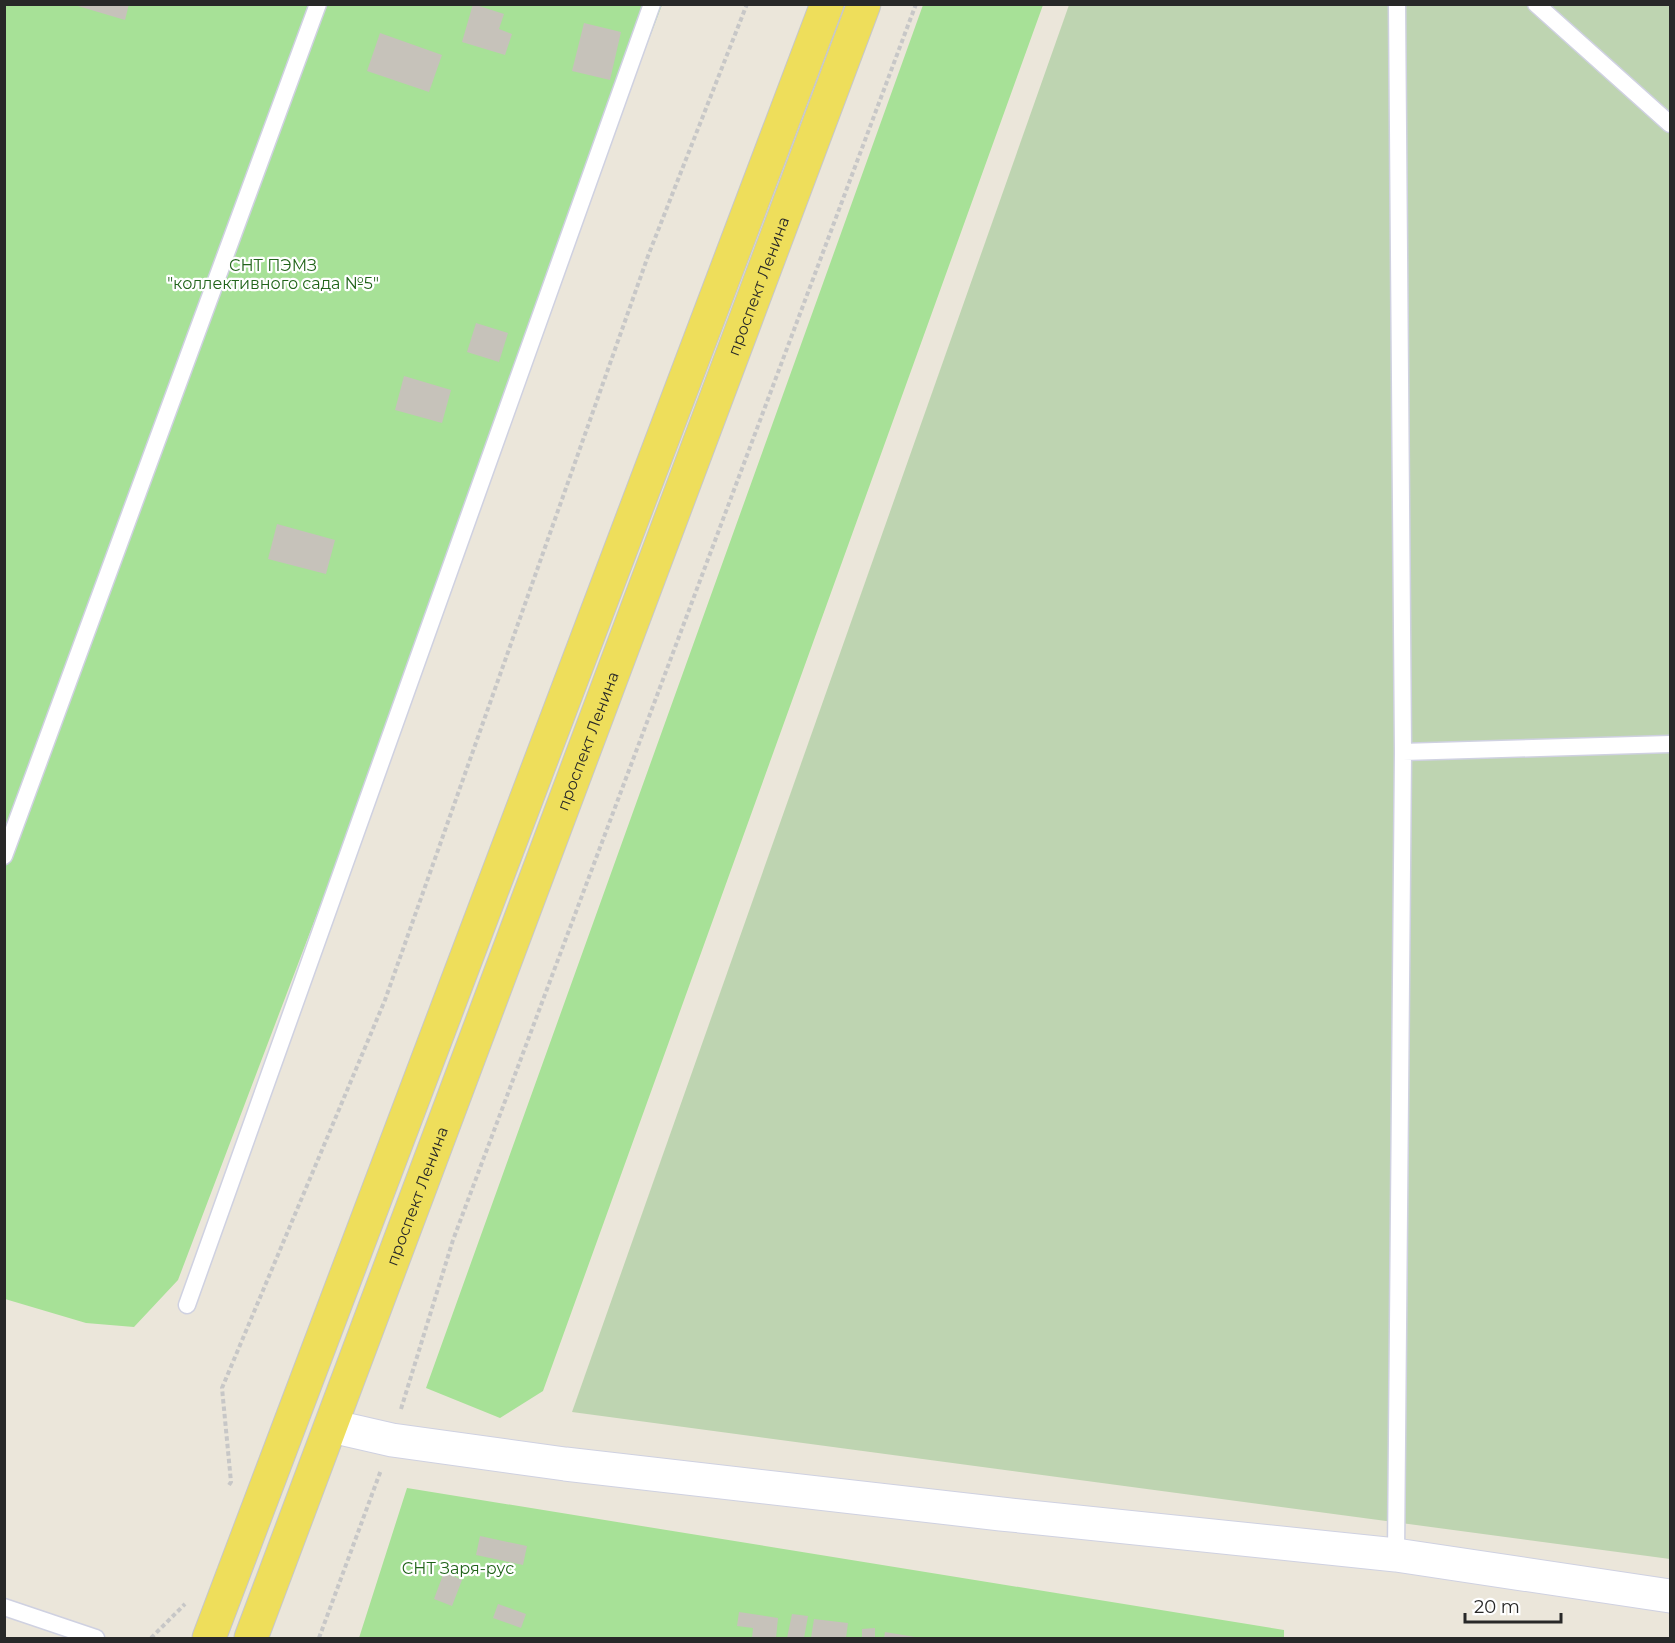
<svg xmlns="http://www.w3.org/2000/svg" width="1675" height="1643" font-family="Montserrat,sans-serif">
	<rect width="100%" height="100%" fill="#ebe6da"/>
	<path fill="#a7e197" d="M 4,5 L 662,5 L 178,1280 L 134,1327 L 86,1323 L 5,1299 Z
		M 923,5 L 1043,5 L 543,1391 L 500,1418 L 426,1388 Z
		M 407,1488 L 1284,1630 L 1284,1638 L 359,1638 Z"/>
	<path fill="#bed4b1" d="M 1069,5 L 1670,5 L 1670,1559 L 572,1412 Z"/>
	<path fill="#c6c2ba" d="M 71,4 L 129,4 L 125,20 Z
		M 473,4 L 504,14 L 499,29 L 512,34 L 505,55 L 462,42 Z
		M 584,23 L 621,32 L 610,80 L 572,71 Z
		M 380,33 L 442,55 L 429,92 L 367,71 Z
		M 476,323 L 508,333 L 499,362 L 467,352 Z
		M 404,376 L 451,390 L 442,423 L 395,410 Z
		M 277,524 L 335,540 L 326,574 L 268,559 Z
		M 480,1536 L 527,1546 L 523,1565 L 476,1555 Z
		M 444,1572 L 462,1580 L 452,1606 L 434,1599 Z
		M 498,1604 L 526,1614 L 521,1628 L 493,1618 Z
		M 739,1612 L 778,1618 L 776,1638 L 752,1638 L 753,1628 L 737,1626 Z
		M 792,1614 L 808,1616 L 804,1638 L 787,1638 Z
		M 814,1619 L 848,1623 L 846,1638 L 811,1638 Z
		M 875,1628 L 875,1638 L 862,1638 L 862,1629 Z
		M 885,1632 L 915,1637 L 915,1638 L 884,1638 Z"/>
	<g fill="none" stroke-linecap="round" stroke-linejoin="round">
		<defs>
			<path id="lane" d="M 1536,4 L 1670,124
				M 1403,752 L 1670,744
				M 4,856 L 318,4
				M 187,1305 L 652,4
				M 1396,1555 L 1403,752 L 1397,4
				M 4,1607 L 96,1638"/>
			<path id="street" d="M 331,1426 L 392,1440 L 565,1464 L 1001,1514 L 1396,1555 L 1670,1596"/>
			<g id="primary">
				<path d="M 209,1638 L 827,4"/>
				<path id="s1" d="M 251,1638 L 864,4"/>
			</g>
		</defs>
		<use href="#lane" stroke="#cfd1e1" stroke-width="19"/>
		<use href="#street" stroke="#cfd1e1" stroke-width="35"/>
		<use href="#primary" stroke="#c7c7c7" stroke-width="35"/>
		<path stroke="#c7c7c7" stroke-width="4" stroke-dasharray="4.5 3" stroke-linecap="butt" d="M 401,1409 L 453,1240 L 916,4
			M 229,1485 L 231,1482 L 222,1388 L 385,1000 L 648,256 L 747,4
			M 151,1638 L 185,1604
			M 319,1638 L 381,1470"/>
		<use href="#lane" stroke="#fff" stroke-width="16"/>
		<use href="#street" stroke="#fff" stroke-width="33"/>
		<use href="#primary" stroke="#eede5b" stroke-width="33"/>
	</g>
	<g text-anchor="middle" stroke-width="4.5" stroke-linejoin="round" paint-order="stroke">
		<g font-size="16" fill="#21641a" stroke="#fff">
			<text x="273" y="271">СНТ ПЭМЗ<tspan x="273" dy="18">"коллективного сада №5"</tspan></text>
			<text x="458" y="1574">СНТ Заря-рус</text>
		</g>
		<g font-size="16" fill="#282828" stroke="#fff">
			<text dy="6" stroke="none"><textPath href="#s1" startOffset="1444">проспект Ленина</textPath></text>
			<text dy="6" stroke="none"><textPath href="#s1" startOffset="958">проспект Ленина</textPath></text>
			<text dy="6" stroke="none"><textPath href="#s1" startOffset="472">проспект Ленина</textPath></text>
		</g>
	</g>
	<rect width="1675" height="1643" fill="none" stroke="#282828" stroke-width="12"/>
	<path d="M1465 1613v9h96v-9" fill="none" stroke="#282828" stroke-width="3"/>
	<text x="1474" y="1613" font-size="18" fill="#282828" stroke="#ffffff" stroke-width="4.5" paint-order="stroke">20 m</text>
</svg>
